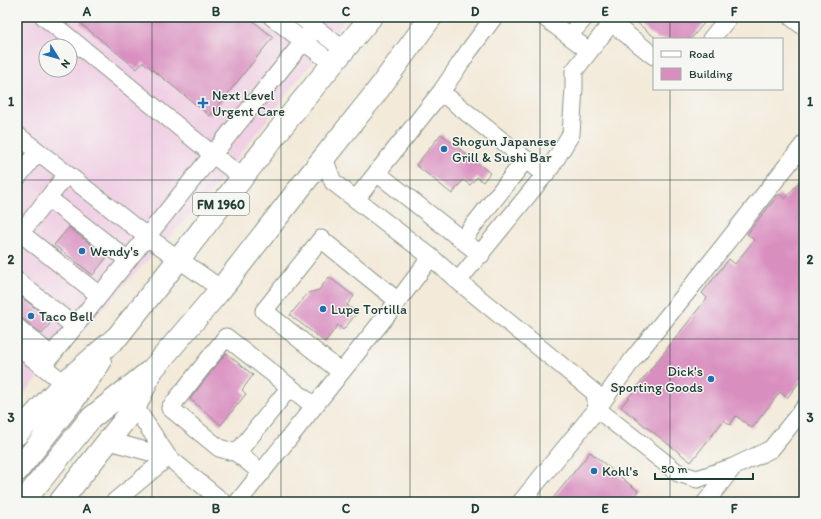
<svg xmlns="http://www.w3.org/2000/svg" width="821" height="519" font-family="Itim,sans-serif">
	<rect width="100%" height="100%" fill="#f6f6f2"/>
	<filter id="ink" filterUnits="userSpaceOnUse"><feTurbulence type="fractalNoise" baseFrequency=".025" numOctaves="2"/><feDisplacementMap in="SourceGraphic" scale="8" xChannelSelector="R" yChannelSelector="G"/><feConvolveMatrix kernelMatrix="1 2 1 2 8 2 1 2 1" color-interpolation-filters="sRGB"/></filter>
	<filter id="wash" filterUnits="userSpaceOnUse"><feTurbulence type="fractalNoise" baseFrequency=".012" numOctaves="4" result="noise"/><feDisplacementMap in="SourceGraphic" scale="16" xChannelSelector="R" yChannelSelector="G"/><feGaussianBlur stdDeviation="0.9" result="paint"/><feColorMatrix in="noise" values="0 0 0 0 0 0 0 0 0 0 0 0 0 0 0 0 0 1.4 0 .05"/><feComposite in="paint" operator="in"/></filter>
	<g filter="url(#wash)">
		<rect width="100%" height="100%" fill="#f3ead9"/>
		<path fill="#f0d0e4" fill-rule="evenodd" d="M 17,17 L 347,17 L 211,192 L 17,401 ZM 46,46 L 70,46 L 70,70 L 46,70 Z"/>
		<g id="blocks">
			<path fill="#d98ec0" d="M 85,17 L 248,17 L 273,37 L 210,116 L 143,62 L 137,69 L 80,23 Z
				M 630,17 L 696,17 L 704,23 L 691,39 L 657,39 Z
				M 441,134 L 490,173 L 483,182 L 477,177 L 470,185 L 463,180 L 452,194 L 416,165 Z
				M 804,176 L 804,376 L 787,398 L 780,392 L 752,428 L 736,416 L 730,425 L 724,420 L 691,462 L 621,407 L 707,298 L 702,293 L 729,259 L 735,264 L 754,240 L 747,234 L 779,194 L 785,199 Z
				M 69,227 L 107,257 L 93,275 L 54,245 Z
				M 329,277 L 354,296 L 347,305 L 357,313 L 343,330 L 338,325 L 325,342 L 290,315 L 308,293 L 319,290 Z
				M 17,294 L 52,321 L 42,334 L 23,319 L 17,317 Z
				M 226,353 L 253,375 L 242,390 L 246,394 L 221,425 L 190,399 Z
				M 590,452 L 638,491 L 629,502 L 550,502 Z"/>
		</g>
	</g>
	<g filter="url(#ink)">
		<use href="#blocks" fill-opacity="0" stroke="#899486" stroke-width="1"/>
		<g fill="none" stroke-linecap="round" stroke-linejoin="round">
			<defs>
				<path id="minor" d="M 44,17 L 212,154 L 242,177
					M 272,17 L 333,64
					M 301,17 L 344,50
					M 544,17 L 589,51
					M 791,17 L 804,27
					M 612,23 L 654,56
					M 569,36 L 585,17
					M 711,39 L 729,17
					M 441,92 L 545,175
					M 17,135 L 146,236 L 221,289
					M 324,158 L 333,182 L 431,257 L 458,281 L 595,393 L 597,409 L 678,473 L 697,479 L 733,467 L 771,449 L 804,408
					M 377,173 L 481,255
					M 67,174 L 23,230 L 23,235 L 99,295
					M 17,178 L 38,151
					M 48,198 L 128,260
					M 356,199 L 441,92 L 468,52 L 494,17
					M 462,240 L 526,159
					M 17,281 L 74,326
					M 458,281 L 551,167 L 571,134 L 574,88 L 574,71 L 616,17
					M 17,327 L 51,355
					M 17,346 L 64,383
					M 43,366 L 315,27
					M 341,372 L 264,311 L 321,239 L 398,301
					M 109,441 L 168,457 L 135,407
					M 237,453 L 290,387
					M 262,473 L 237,453 L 219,448 L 170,408 L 226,337 L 314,406
					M 114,502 L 168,457 L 223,502
					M 238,502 L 398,301 L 431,257
					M 521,502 L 597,409 L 633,359 L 696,281 L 804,144
					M 706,502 L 733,467"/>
				<path id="major" d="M 17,434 L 64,383 L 118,336 L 179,259 L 298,106 L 371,17
					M 17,471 L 72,402 L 100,362
					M 23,502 L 90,419 L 149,372
					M 60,502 L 135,407 L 152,370 L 221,289 L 306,180 L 375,94 L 431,17"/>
			</defs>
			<use href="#minor" stroke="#899486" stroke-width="19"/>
			<use href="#major" stroke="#899486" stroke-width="24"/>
			<use href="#minor" stroke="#fff" stroke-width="17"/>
			<use href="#major" stroke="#fff" stroke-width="22"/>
		</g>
	</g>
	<path fill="none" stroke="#1f3d34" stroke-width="1" stroke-opacity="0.55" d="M 152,17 L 152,502M 281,17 L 281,502M 410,17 L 410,502M 540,17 L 540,502M 670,17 L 670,39M 670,89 L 670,502M 17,180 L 804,180M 17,339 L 804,339"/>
	<g fill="#1f6fb2" stroke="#f6f6f2" stroke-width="1.5">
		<path d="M201 97h4v4h4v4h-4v4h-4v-4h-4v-4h4z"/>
		<circle cx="444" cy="149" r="4"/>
		<circle cx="82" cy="251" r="4"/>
		<circle cx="323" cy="309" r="4"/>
		<circle cx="31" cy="316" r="4"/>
		<circle cx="711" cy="379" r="4"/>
		<circle cx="594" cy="471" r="4"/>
	</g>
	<g text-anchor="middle" stroke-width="3" stroke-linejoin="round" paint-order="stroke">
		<rect fill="#f6f6f2" stroke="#60746d" stroke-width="1" x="193" y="193" width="56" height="22" rx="3"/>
		<g font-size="13" font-weight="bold" fill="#1f3d34">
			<text x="221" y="209">FM 1960</text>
		</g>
		<g font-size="14" fill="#1f3d34" stroke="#f6f6f2" text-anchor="start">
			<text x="212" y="100">Next Level<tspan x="212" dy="16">Urgent Care</tspan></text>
			<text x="452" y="146">Shogun Japanese<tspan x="452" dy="16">Grill &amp; Sushi Bar</tspan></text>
			<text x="90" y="256">Wendy's</text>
			<text x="331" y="314">Lupe Tortilla</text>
			<text x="39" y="321">Taco Bell</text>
			<text x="703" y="376" text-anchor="end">Dick's<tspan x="703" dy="16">Sporting Goods</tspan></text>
			<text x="602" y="476">Kohl's</text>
		</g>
	</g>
	<rect width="821" height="519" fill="none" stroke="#f6f6f2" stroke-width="44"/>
	<rect x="653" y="38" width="130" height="52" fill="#f6f6f2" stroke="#a0aca6"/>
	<rect x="661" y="51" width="20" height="6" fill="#ffffff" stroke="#a0aca6"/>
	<text x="689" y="58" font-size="12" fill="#1f3d34">Road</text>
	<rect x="661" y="68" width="20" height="12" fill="#d98ec0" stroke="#a0aca6"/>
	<text x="689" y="78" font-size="12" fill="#1f3d34">Building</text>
	<g transform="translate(58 58) rotate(127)"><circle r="19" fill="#f6f6f2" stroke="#a0aca6"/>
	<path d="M0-3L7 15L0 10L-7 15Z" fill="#1f6fb2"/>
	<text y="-6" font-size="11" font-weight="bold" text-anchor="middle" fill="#1f3d34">N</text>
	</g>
	<path d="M655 473v6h98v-6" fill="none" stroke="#1f3d34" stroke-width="2"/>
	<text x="661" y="473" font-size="12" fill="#1f3d34" stroke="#f6f6f2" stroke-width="3" paint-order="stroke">50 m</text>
	<rect x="22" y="22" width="777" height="475" fill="none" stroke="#1f3d34" stroke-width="1.5"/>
	<g font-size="13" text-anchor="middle" font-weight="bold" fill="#1f3d34">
		<text x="87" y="16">A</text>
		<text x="216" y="16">B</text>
		<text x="346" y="16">C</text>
		<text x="475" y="16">D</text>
		<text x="605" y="16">E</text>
		<text x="734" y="16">F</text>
		<text x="11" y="106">1</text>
		<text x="810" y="106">1</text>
		<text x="11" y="264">2</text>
		<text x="810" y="264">2</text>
		<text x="11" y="422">3</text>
		<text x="810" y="422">3</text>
		<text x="87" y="513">A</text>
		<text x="216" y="513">B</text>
		<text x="346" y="513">C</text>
		<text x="475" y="513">D</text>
		<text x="605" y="513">E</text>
		<text x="734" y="513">F</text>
	</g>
</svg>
